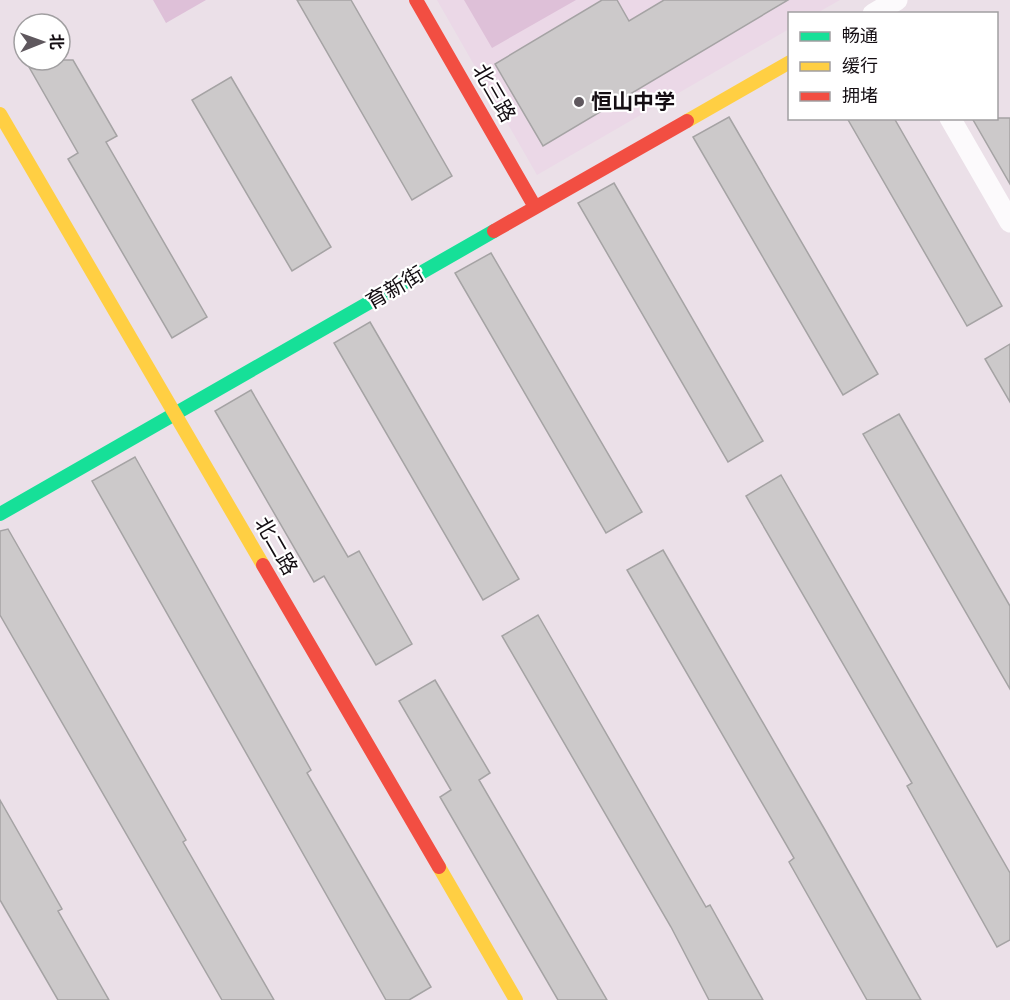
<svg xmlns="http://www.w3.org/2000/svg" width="1010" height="1000" font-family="'Fira Sans Condensed','Noto Sans SC',sans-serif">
	<rect width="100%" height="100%" fill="#ebe0e8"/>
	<path fill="#ebd8e7" d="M 437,0 L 840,0 L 817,13 L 790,14 L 789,29 L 537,175 Z"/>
	<path fill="#dec0d8" d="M 153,0 L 206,0 L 166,23 Z
		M 464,0 L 576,0 L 492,48 Z"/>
	<path fill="#ccc9ca" stroke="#a5a3a4" stroke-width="1.5" d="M 297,0 L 351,0 L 452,176 L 412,200 Z
		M 602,0 L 617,0 L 629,21 L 664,0 L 788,0 L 543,146 L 495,64 Z
		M 25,60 L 73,60 L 117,136 L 106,142 L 207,317 L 172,338 L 68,159 L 78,153 Z
		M 231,77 L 331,247 L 292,271 L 192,100 Z
		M 729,117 L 878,374 L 843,395 L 693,137 Z
		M 847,118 L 894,118 L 1002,306 L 967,326 Z
		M 972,118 L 1010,118 L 1010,184 Z
		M 614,183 L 763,441 L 728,462 L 578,203 Z
		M 491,253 L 642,512 L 606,533 L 455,273 Z
		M 370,322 L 519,579 L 483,600 L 334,343 Z
		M 1010,344 L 1010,402 L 985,359 Z
		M 251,390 L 348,557 L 359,551 L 412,644 L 376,665 L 324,576 L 314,582 L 215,411 Z
		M 899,414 L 1010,606 L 1010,689 L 863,434 Z
		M 135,457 L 311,770 L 307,773 L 431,987 L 409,1000 L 386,1000 L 92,481 Z
		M 781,475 L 1010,873 L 1010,940 L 997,947 L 907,786 L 912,783 L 746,496 Z
		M 8,529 L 186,840 L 183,842 L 274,1000 L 222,1000 L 0,615 L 0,531 Z
		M 663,550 L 825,830 L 921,1000 L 867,1000 L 789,862 L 794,858 L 627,570 Z
		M 538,615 L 706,907 L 710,905 L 763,1000 L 709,1000 L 671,927 L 502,636 Z
		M 435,680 L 490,773 L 479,780 L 607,1000 L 558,1000 L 440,797 L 451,790 L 399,701 Z
		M 0,800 L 62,909 L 58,911 L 109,1000 L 58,1000 L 0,900 Z"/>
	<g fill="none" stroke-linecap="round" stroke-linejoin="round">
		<path stroke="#fcfafc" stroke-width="21" d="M 873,14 L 897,0
			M 950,118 L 1010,222"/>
		<path stroke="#16e098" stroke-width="14" d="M 0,514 L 494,231"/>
		<path stroke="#ffcf43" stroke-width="14" d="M 0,114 L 263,565
			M 687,121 L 790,62
			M 439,867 L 516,1000"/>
		<path stroke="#f24e42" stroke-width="14" d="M 416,0 L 535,207
			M 494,231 L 687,121
			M 263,565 L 439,867"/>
	</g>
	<circle fill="#5f585e" stroke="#fff" stroke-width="2" cx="579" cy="102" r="6"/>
	<g text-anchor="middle" stroke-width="4.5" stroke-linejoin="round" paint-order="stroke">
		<g font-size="21" fill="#140e13" stroke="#fff">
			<text transform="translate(494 93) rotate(60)" y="7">北三路</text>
			<text transform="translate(395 288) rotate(-30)" y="7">育新街</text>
			<text transform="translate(276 546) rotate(60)" y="7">北二路</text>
		</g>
		<g font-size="21" font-weight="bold" fill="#140e13" stroke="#fff" text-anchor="start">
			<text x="591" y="109">恒山中学</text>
		</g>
	</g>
	<rect x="788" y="12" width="210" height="108" fill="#ffffff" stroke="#a19fa1" stroke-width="1.5"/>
	<rect x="800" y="32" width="30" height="9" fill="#16e098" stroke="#a19fa1" stroke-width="1.5"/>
	<text x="842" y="42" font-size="18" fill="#140e13">畅通</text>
	<rect x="800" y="62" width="30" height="9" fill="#ffcf43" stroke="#a19fa1" stroke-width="1.5"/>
	<text x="842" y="72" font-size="18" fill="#140e13">缓行</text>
	<rect x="800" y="92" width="30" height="9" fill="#f24e42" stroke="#a19fa1" stroke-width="1.5"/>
	<text x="842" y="102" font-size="18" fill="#140e13">拥堵</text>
	<g transform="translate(42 42) rotate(89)"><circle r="28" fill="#ffffff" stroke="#a19fa1" stroke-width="1.5"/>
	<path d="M0-4.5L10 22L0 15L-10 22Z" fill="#5f585e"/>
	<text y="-9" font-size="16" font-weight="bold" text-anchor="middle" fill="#140e13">北</text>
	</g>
</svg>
